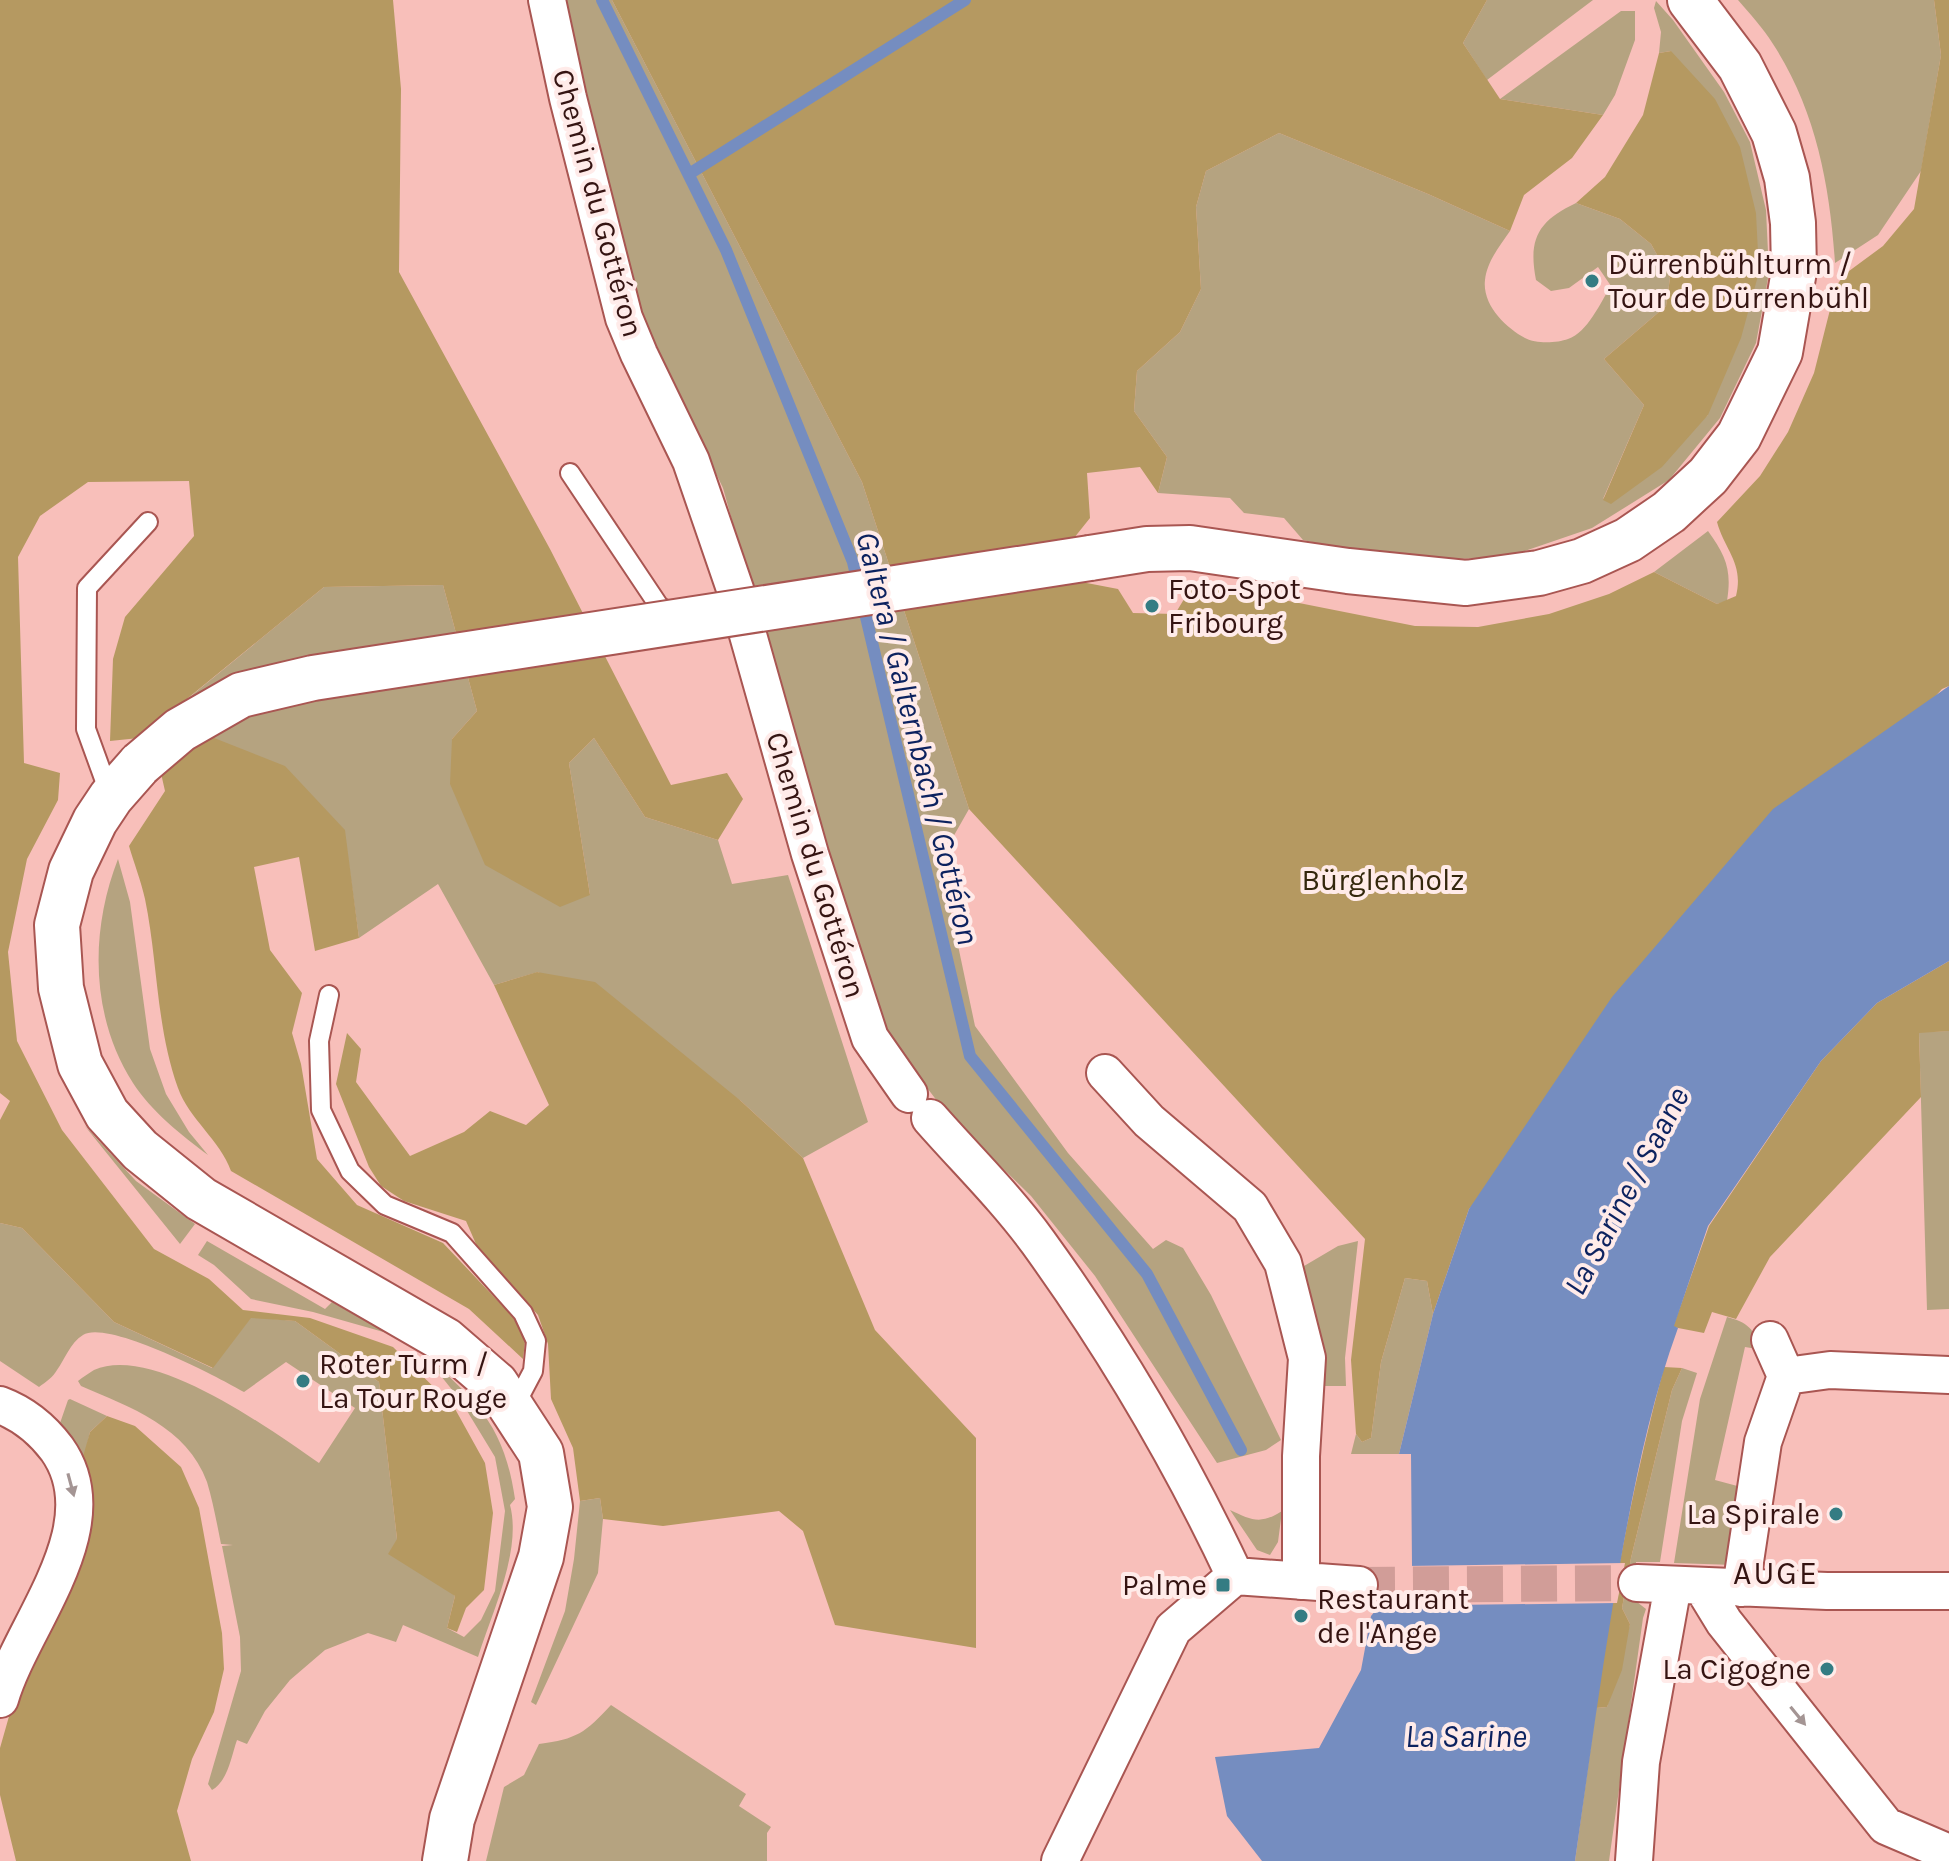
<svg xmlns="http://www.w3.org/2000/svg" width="1949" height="1861" font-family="Karla,sans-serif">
	<rect width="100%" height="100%" fill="#f8bfba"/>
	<path fill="#b5a380" d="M 564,0 L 612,0 L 862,482 L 969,809 L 940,860 L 975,1026 L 1068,1153 L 1153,1249 L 1166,1240 L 1183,1248 L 1211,1295 L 1281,1440 L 1266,1450 L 1217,1463 L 1095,1276 L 1031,1196 L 947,1114 L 883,1030 L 795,747 L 723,488 L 645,327 L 580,109 Z
		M 1487,0 L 1593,0 L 1487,80 L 1463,43 Z
		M 1738,0 L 1934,0 L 1941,55 L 1921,171 L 1878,235 L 1835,263 C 1830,186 1816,110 1773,44 C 1763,28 1750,14 1738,0 Z
		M 1656,1 L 1673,20 L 1724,92 L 1750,142 L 1766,210 L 1769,273 L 1756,343 L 1720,418 L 1669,480 L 1592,528 L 1522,552 L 1479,558 L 1439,560 L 1353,551 L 1303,540 L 1284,518 L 1244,513 L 1230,498 L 1158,493 L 1167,457 L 1134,411 L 1137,371 L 1180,332 L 1201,289 L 1196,207 L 1206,171 L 1279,133 L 1428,194 L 1510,231 C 1500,246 1487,261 1485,280 C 1482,305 1506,328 1525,338 C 1536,344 1557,343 1568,339 C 1588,332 1600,303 1611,286 L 1598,267 L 1569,288 L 1551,291 L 1536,280 C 1528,239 1538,221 1576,203 L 1620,219 L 1651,244 L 1670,278 L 1666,306 L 1604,359 L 1644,405 L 1603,499 L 1708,415 L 1671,51 L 1659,53 L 1661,32 L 1654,8 Z
		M 1621,11 L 1635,11 L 1635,40 L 1615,95 L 1603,115 L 1500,99 Z
		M 1708,531 C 1726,556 1732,570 1727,601 L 1717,604 L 1654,572 Z
		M 443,585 L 477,711 L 452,739 L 590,895 L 569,763 L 594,738 L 645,817 L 718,840 L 732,884 L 788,875 L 868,1122 L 803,1158 L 741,1101 L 538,972 L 494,985 L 438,884 L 359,938 L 344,830 L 199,732 L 175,709 L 324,587 Z
		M 118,859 L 130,902 L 150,1049 L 166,1094 L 189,1132 L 208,1155 C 181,1135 151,1111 133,1083 C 90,1016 90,931 118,859 Z
		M 1949,1031 L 1949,1309 L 1927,1310 L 1919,1032 Z
		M 84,1125 L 136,1181 L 195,1224 L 180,1244 Z
		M 0,1223 L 22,1228 L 114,1322 L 212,1368 L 251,1317 L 295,1321 L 379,1382 L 397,1539 L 455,1596 L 447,1628 L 464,1637 L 481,1620 L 495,1591 L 505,1511 L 495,1457 L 461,1401 L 421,1351 C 475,1400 504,1423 515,1499 L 510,1505 C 522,1551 492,1612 478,1657 L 403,1625 L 396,1642 L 368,1633 L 325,1650 L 290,1680 L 265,1711 L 247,1744 L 237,1740 C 231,1757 228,1781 212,1790 L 208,1784 L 241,1671 L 240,1637 L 222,1546 L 233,1545 L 221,1544 C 217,1524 213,1502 207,1482 C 187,1427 130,1407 81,1386 L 78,1381 C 83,1377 89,1373 94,1370 C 153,1343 272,1431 319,1463 L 355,1408 L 286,1362 L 244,1392 C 218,1377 107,1319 83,1335 C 70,1343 65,1359 57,1370 C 53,1377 46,1382 39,1387 L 0,1361 Z
		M 207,1241 L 325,1309 L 332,1302 L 387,1333 L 313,1312 L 251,1299 L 214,1265 L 198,1255 Z
		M 1358,1241 L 1345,1358 L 1346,1386 L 1318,1386 L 1299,1269 L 1338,1246 Z
		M 1405,1278 L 1427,1281 L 1433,1314 L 1399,1454 L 1351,1454 L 1356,1434 L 1362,1442 L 1371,1438 L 1381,1362 Z
		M 1727,1317 C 1746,1322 1757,1329 1757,1349 L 1745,1347 L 1715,1480 L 1741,1487 L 1734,1565 L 1674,1563 L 1700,1399 Z
		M 1682,1368 L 1697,1373 L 1682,1421 L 1660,1562 L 1636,1562 L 1637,1602 L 1646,1609 L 1643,1618 L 1609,1861 L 1575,1861 L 1596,1708 L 1607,1707 L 1630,1624 L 1622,1608 L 1631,1558 L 1672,1390 Z
		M 70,1399 L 107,1416 L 90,1432 L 82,1467 L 59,1426 L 68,1400 Z
		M 600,1498 L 603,1519 L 598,1573 L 536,1705 L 531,1702 L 565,1611 L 574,1559 L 580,1501 Z
		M 1230,1510 C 1251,1520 1261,1525 1282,1511 L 1278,1542 L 1270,1555 L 1257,1550 Z
		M 611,1705 L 746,1794 L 739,1806 L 771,1827 L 767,1833 L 767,1861 L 486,1861 L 504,1787 L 524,1775 L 539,1744 C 577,1739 585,1733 611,1705 Z"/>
	<path fill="#b59961" d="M 0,0 L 393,0 L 401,89 L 399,272 L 550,549 L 671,785 L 727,773 L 743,799 L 718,840 L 645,817 L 594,738 L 569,763 L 590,895 L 560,907 L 485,865 L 450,784 L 452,739 L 477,711 L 443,585 L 324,587 L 139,738 L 110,741 L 113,659 L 125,617 L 194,536 L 189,481 L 88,482 L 40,516 L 18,557 L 24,763 L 60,773 L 58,800 L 27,859 L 8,952 L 17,1041 L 62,1130 L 154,1249 L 209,1279 L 243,1310 L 310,1318 L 393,1347 L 454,1407 L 485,1463 L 493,1513 L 484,1590 L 466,1608 L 457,1632 L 447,1628 L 455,1596 L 388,1554 L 397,1539 L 379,1382 L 295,1321 L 251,1318 L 213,1368 L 114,1322 L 22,1228 L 0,1223 L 0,1120 L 10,1101 L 0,1093 Z
		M 612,0 L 1487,0 L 1463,43 L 1500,99 L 1603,115 L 1572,158 L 1524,195 L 1510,231 L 1428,194 L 1279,133 L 1206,171 L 1196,207 L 1201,289 L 1180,332 L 1137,371 L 1134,411 L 1167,457 L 1158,493 L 1140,467 L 1087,473 L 1090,518 L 1062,553 L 1066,579 L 1118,589 L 1133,613 L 1175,614 L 1192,586 L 1218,587 L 1415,626 L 1478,627 L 1549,614 L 1609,594 L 1654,572 L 1717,604 L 1736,596 C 1744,563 1725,551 1717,522 L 1760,476 L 1788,432 L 1814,373 L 1836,286 L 1845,274 L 1883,246 L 1914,209 L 1941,55 L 1934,0 L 1949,0 L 1949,686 L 1942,689 L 1469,1209 L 1433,1314 L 1427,1281 L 1405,1278 L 1381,1362 L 1371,1438 L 1362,1442 L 1356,1434 L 1351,1360 L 1365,1239 L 969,809 L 862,482 Z
		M 1671,51 L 1715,99 L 1740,147 L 1756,213 L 1759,272 L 1741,338 L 1708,415 L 1662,467 L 1611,504 L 1603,500 L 1644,405 L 1604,359 L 1666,306 L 1670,278 L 1651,244 L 1620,219 L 1576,203 L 1605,177 L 1643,115 L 1659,53 Z
		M 199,732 L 285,766 L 345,830 L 359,938 L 315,951 L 299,857 L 254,867 L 270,950 L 302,993 L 292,1033 L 301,1064 L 317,1159 L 357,1205 L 443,1243 L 515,1319 L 525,1342 L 523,1359 L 469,1309 L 231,1171 C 220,1140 189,1119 178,1088 C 156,1027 158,962 145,899 C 141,881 134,863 129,846 L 165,791 L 160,769 Z
		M 1949,961 L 1949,1031 L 1919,1033 L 1921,1097 L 1770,1257 L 1736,1319 L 1712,1312 L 1704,1333 L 1673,1327 L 1709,1226 L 1821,1061 L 1877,1003 Z
		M 537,972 L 595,982 L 741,1101 L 803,1158 L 875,1330 L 976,1438 L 976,1648 L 835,1625 L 803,1531 L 779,1511 L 663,1526 L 603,1519 L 600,1498 L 580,1501 L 573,1448 L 551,1399 L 548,1344 L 538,1315 L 479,1251 L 466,1221 L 404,1201 L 381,1186 L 369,1167 L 336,1084 L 347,1033 L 361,1049 L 356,1082 L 410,1156 L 464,1132 L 490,1111 L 526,1125 L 549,1105 L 494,985 Z
		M 1664,1367 L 1682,1368 L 1672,1390 L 1631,1558 L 1622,1608 L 1630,1624 L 1622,1670 L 1607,1707 L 1596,1708 C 1612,1593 1634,1479 1664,1367 Z
		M 107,1416 L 135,1426 L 181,1467 L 199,1508 L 222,1633 L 224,1669 L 214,1712 L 192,1759 L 177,1811 L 191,1861 L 16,1861 L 0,1795 L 0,1748 L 90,1432 Z"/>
	<path fill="#758dc0" d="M 1949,686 L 1949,961 L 1877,1003 L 1821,1061 L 1708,1226 L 1674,1326 L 1678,1328 C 1652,1399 1637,1472 1623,1547 C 1604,1651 1590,1756 1575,1861 L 1262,1861 L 1227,1816 L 1215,1757 L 1319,1748 L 1361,1670 L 1371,1616 L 1412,1566 L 1411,1454 L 1399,1454 L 1433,1314 L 1469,1209 L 1612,997 L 1773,809 Z"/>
	<path fill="#f8bfba" d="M 1625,1563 L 1617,1603 L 1374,1606 L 1406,1566 Z"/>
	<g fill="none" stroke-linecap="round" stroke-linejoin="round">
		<path stroke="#758dc0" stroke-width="12" d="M 602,0 L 726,250 L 853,562 L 970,1056 L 1147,1274 L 1241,1450
			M 689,174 L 965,0"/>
		<path stroke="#d19d98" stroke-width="36" stroke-dasharray="36 18" stroke-linecap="butt" d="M 1359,1585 L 1637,1583"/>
		<defs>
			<path id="service" d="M 570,473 L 659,606 L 673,615
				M 110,795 L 86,729 L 87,588 L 148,522
				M 329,995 L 319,1041 L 321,1110 L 350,1171 L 385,1205 L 452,1233 L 523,1313 L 536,1341 L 533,1371 L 514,1407"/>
			<path id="minor" d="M 547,0 L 568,98 L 624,318 L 639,354 L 691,461 L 735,589 L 810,854 L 870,1038 L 909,1094
				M 1105,1073 L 1149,1121 L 1250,1207 L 1283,1263 L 1307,1358 L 1301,1456 L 1301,1581
				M 930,1118 C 966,1159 1006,1198 1038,1242 C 1114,1347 1180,1459 1235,1576
				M 1770,1340 L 1786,1376
				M 0,1405 C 24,1414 42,1429 57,1449 C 112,1526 21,1625 0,1699
				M 1637,1583 L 1827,1591 L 1949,1591
				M 1702,1586 L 1724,1622 L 1886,1826 L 1949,1853
				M 1741,1588 L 1763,1442 L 1786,1376 L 1830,1370 L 1949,1375
				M 1060,1861 L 1173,1629 L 1235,1576 L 1359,1585
				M 1634,1861 L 1641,1762 L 1673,1585"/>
			<path id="secondary" d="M 1090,558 L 1147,549 L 1190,548 L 1348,571 L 1466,583 L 1539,573 L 1582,561 L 1628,540 L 1669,512 L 1708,476 L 1739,436 L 1780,352 L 1794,271 L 1793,223 L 1787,178 L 1774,133 L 1740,66 L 1690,0
				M 140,764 L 111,797 L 95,821 L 71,871 L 57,925 L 61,988 L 80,1064 L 107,1114 L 140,1150 L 201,1199 L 445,1340 L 496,1384 L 541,1453 L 550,1507 L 541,1557 L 452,1819 L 445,1861"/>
		</defs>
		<use href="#service" stroke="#a95652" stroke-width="22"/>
		<use href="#minor" stroke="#a95652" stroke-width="40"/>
		<use href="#secondary" stroke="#a95652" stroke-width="48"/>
		<use href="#service" stroke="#fff" stroke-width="18"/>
		<use href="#minor" stroke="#fff" stroke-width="36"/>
		<use href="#secondary" stroke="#fff" stroke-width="44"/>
		<defs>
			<path id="secondary-bridge" d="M 140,764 L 180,730 L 241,695 L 313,678 L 1090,558"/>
		</defs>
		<use href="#secondary-bridge" stroke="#a95652" stroke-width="48" stroke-linecap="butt"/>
		<use href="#secondary-bridge" stroke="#fff" stroke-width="44"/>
	</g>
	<defs><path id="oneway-solid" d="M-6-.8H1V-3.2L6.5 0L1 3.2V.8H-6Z" transform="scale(2)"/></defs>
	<g fill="#a49594">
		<use href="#oneway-solid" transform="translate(71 1485) rotate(75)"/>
		<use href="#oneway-solid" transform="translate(1798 1716) rotate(51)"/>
	</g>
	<g fill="#347c83" stroke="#ffebe9" stroke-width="3">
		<circle cx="1592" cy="281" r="8"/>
		<circle cx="1152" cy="606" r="8"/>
		<circle cx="303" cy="1381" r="8"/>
		<circle cx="1836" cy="1514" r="8"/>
		<rect x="1215" y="1577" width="16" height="16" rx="4"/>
		<circle cx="1301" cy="1616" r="8"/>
		<circle cx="1827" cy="1669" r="8"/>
	</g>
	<g text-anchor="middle" stroke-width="8" stroke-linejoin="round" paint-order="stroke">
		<g font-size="30" fill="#351412" stroke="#ffebe9">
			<text transform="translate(598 203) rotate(75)" y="10">Chemin du Gottéron</text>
			<text transform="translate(816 865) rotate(73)" y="10">Chemin du Gottéron</text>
		</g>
		<g font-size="30" fill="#351412" stroke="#ffebe9" text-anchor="start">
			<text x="1608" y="274">Dürrenbühlturm /<tspan x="1608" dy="34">Tour de Dürrenbühl</tspan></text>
			<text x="1168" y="599">Foto-Spot<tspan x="1168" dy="34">Fribourg</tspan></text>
			<text x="319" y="1374">Roter Turm /<tspan x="319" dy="34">La Tour Rouge</tspan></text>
			<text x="1820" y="1524" text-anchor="end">La Spirale</text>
			<text x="1207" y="1595" text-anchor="end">Palme</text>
			<text x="1317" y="1609">Restaurant<tspan x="1317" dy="34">de l'Ange</tspan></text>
			<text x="1811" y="1679" text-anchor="end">La Cigogne</text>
		</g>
		<g font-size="30" fill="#33270c" stroke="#ffebe9">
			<text x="1383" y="890">Bürglenholz</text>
		</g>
		<g font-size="32" font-style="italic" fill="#0c225f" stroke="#ffebe9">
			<text transform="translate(918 738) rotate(76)" y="11">Galtera / Galternbach / Gottéron</text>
			<text transform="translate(1626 1191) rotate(-62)" y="11">La Sarine / Saane</text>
			<text x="1466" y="1747">La Sarine</text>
		</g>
		<g font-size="32" letter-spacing="2" fill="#351412" stroke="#ffebe9">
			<text x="1776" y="1584">AUGE</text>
		</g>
	</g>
</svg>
